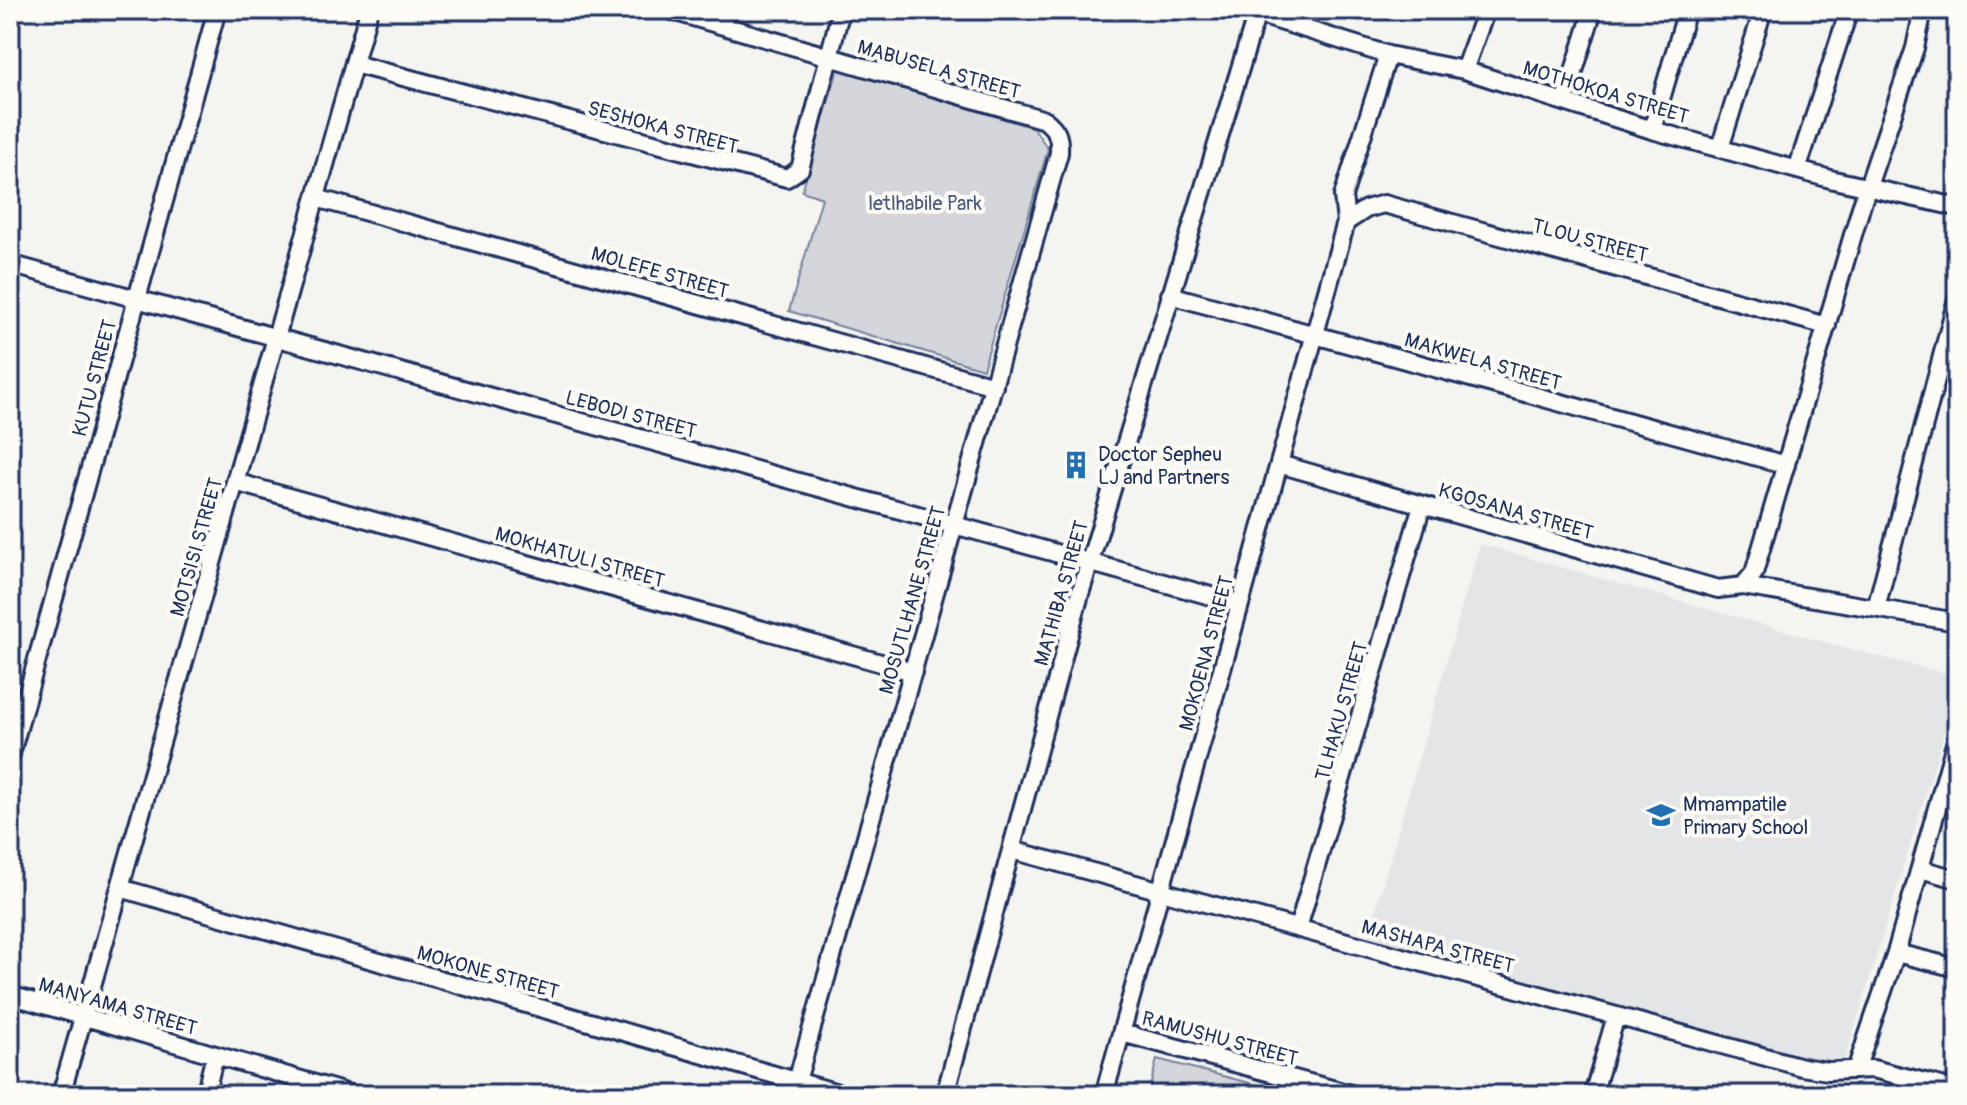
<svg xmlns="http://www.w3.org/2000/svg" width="1967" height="1105" font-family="Pangolin,sans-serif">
	<rect width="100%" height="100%" fill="#f4f4f1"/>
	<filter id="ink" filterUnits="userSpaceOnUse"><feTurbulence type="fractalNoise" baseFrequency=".0125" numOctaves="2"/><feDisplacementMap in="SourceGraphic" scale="16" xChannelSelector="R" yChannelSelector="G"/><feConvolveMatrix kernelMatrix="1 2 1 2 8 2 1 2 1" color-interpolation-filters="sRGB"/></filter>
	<g filter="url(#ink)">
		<path fill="#e4e5e6" d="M 1480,544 L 1845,648 L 1957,676 L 1957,690 L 1842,1070 L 1367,940 Z"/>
		<path fill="#d4d6db" stroke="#78829c" stroke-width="2" d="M 838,69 L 1034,128 L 1048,149 L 983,369 L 789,311 L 822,198 L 802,191 Z
			M 1157,1059 L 1296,1095 L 1148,1095 Z"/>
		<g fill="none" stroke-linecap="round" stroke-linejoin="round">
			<defs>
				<path id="minor" d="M 669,10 L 1045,120 C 1057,130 1060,136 1059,153 L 797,1081
					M 1245,10 L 1388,55 L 1464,70 L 1652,130 L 1834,180 L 1957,207
					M 354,64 L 787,178 L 800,169 L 841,10
					M 1464,70 L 1486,10
					M 1565,100 L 1593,10
					M 1652,130 L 1687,10
					M 1720,148 L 1763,10
					M 1797,170 L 1849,10
					M 316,198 L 994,386
					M 1346,222 L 1366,209 L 1384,204 L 1827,326
					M 10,264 L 1240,604
					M 1170,295 L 1786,465
					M 1279,464 L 1718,589 L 1743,586 L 1957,622
					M 235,482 L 913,672
					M 1743,586 L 1754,573 L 1862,204 L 1915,48 L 1923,10
					M 1876,608 L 1957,299
					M 10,757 L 217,10
					M 1012,850 L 1802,1067 L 1828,1071 L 1873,1069 L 1957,1090
					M 1920,869 L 1957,879
					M 120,888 L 845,1095
					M 1298,928 L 1422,505
					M 1896,953 L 1957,968
					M 10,995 L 353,1095
					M 1122,1033 L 1354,1095
					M 1856,1070 L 1896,953 L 1957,737
					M 61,1095 L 369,10
					M 205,1095 L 215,1055
					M 945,1095 L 1080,594 L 1257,13
					M 1104,1095 L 1346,222 L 1343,196 L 1388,55
					M 1593,1095 L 1616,1016"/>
			</defs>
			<use href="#minor" stroke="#1b2f5e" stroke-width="22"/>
			<use href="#minor" stroke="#fdfcf7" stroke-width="16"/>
		</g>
	</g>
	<defs>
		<symbol id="building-bare" viewBox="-9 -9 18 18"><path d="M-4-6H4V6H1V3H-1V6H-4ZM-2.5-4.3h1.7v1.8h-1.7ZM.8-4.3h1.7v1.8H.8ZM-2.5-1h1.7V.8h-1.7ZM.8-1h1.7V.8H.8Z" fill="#1f6fb2" stroke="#fdfcf7" stroke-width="2.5" paint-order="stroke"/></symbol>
		<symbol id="school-bare" viewBox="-9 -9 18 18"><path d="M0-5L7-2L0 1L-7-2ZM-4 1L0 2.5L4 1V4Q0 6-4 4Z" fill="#1f6fb2" stroke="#fdfcf7" stroke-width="2.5" paint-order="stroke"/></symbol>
	</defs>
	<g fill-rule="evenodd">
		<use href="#building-bare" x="1056" y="445" width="40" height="40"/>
		<use href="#school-bare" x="1641" y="795" width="40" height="40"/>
	</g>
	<g text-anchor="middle" stroke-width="8" stroke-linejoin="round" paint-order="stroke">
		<g font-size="20" fill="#1b2f5e" stroke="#fdfcf7">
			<text transform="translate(939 69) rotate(16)" y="7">MABUSELA STREET</text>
			<text transform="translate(1606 92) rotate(17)" y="7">MOTHOKOA STREET</text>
			<text transform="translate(663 127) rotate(15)" y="7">SESHOKA STREET</text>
			<text transform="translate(1590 240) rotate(15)" y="7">TLOU STREET</text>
			<text transform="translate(660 272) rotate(16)" y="7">MOLEFE STREET</text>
			<text transform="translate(1483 361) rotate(16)" y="7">MAKWELA STREET</text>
			<text transform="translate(94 378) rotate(-75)" y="7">KUTU STREET</text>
			<text transform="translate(631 414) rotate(15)" y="7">LEBODI STREET</text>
			<text transform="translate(1516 511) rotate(16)" y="7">KGOSANA STREET</text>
			<text transform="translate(196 547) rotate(-74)" y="7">MOTSISI STREET</text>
			<text transform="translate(580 557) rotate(16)" y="7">MOKHATULI STREET</text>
			<text transform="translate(1061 593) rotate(-74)" y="7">MATHIBA STREET</text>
			<text transform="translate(912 600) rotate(-74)" y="7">MOSUTLHANE STREET</text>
			<text transform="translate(1206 653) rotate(-75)" y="7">MOKOENA STREET</text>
			<text transform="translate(1341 711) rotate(-74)" y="7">TLHAKU STREET</text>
			<text transform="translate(1438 946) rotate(15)" y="7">MASHAPA STREET</text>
			<text transform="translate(488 972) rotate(16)" y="7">MOKONE STREET</text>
			<text transform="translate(118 1006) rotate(16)" y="7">MANYAMA STREET</text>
			<text transform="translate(1220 1038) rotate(15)" y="7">RAMUSHU STREET</text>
		</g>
		<g font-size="20" fill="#49597d" stroke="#fdfcf7">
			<text x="925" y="210">letlhabile Park</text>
		</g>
		<g font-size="20" fill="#1b2f5e" stroke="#fdfcf7" text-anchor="start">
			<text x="1098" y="461">Doctor Sepheu<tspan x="1098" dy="23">LJ and Partners</tspan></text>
			<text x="1683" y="811">Mmampatile<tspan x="1683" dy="23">Primary School</tspan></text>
		</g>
	</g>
	<rect width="1967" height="1105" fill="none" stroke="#fdfcf7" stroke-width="40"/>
	<rect x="20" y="20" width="1927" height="1065" fill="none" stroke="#1b2f5e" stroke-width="3" filter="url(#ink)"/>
</svg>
